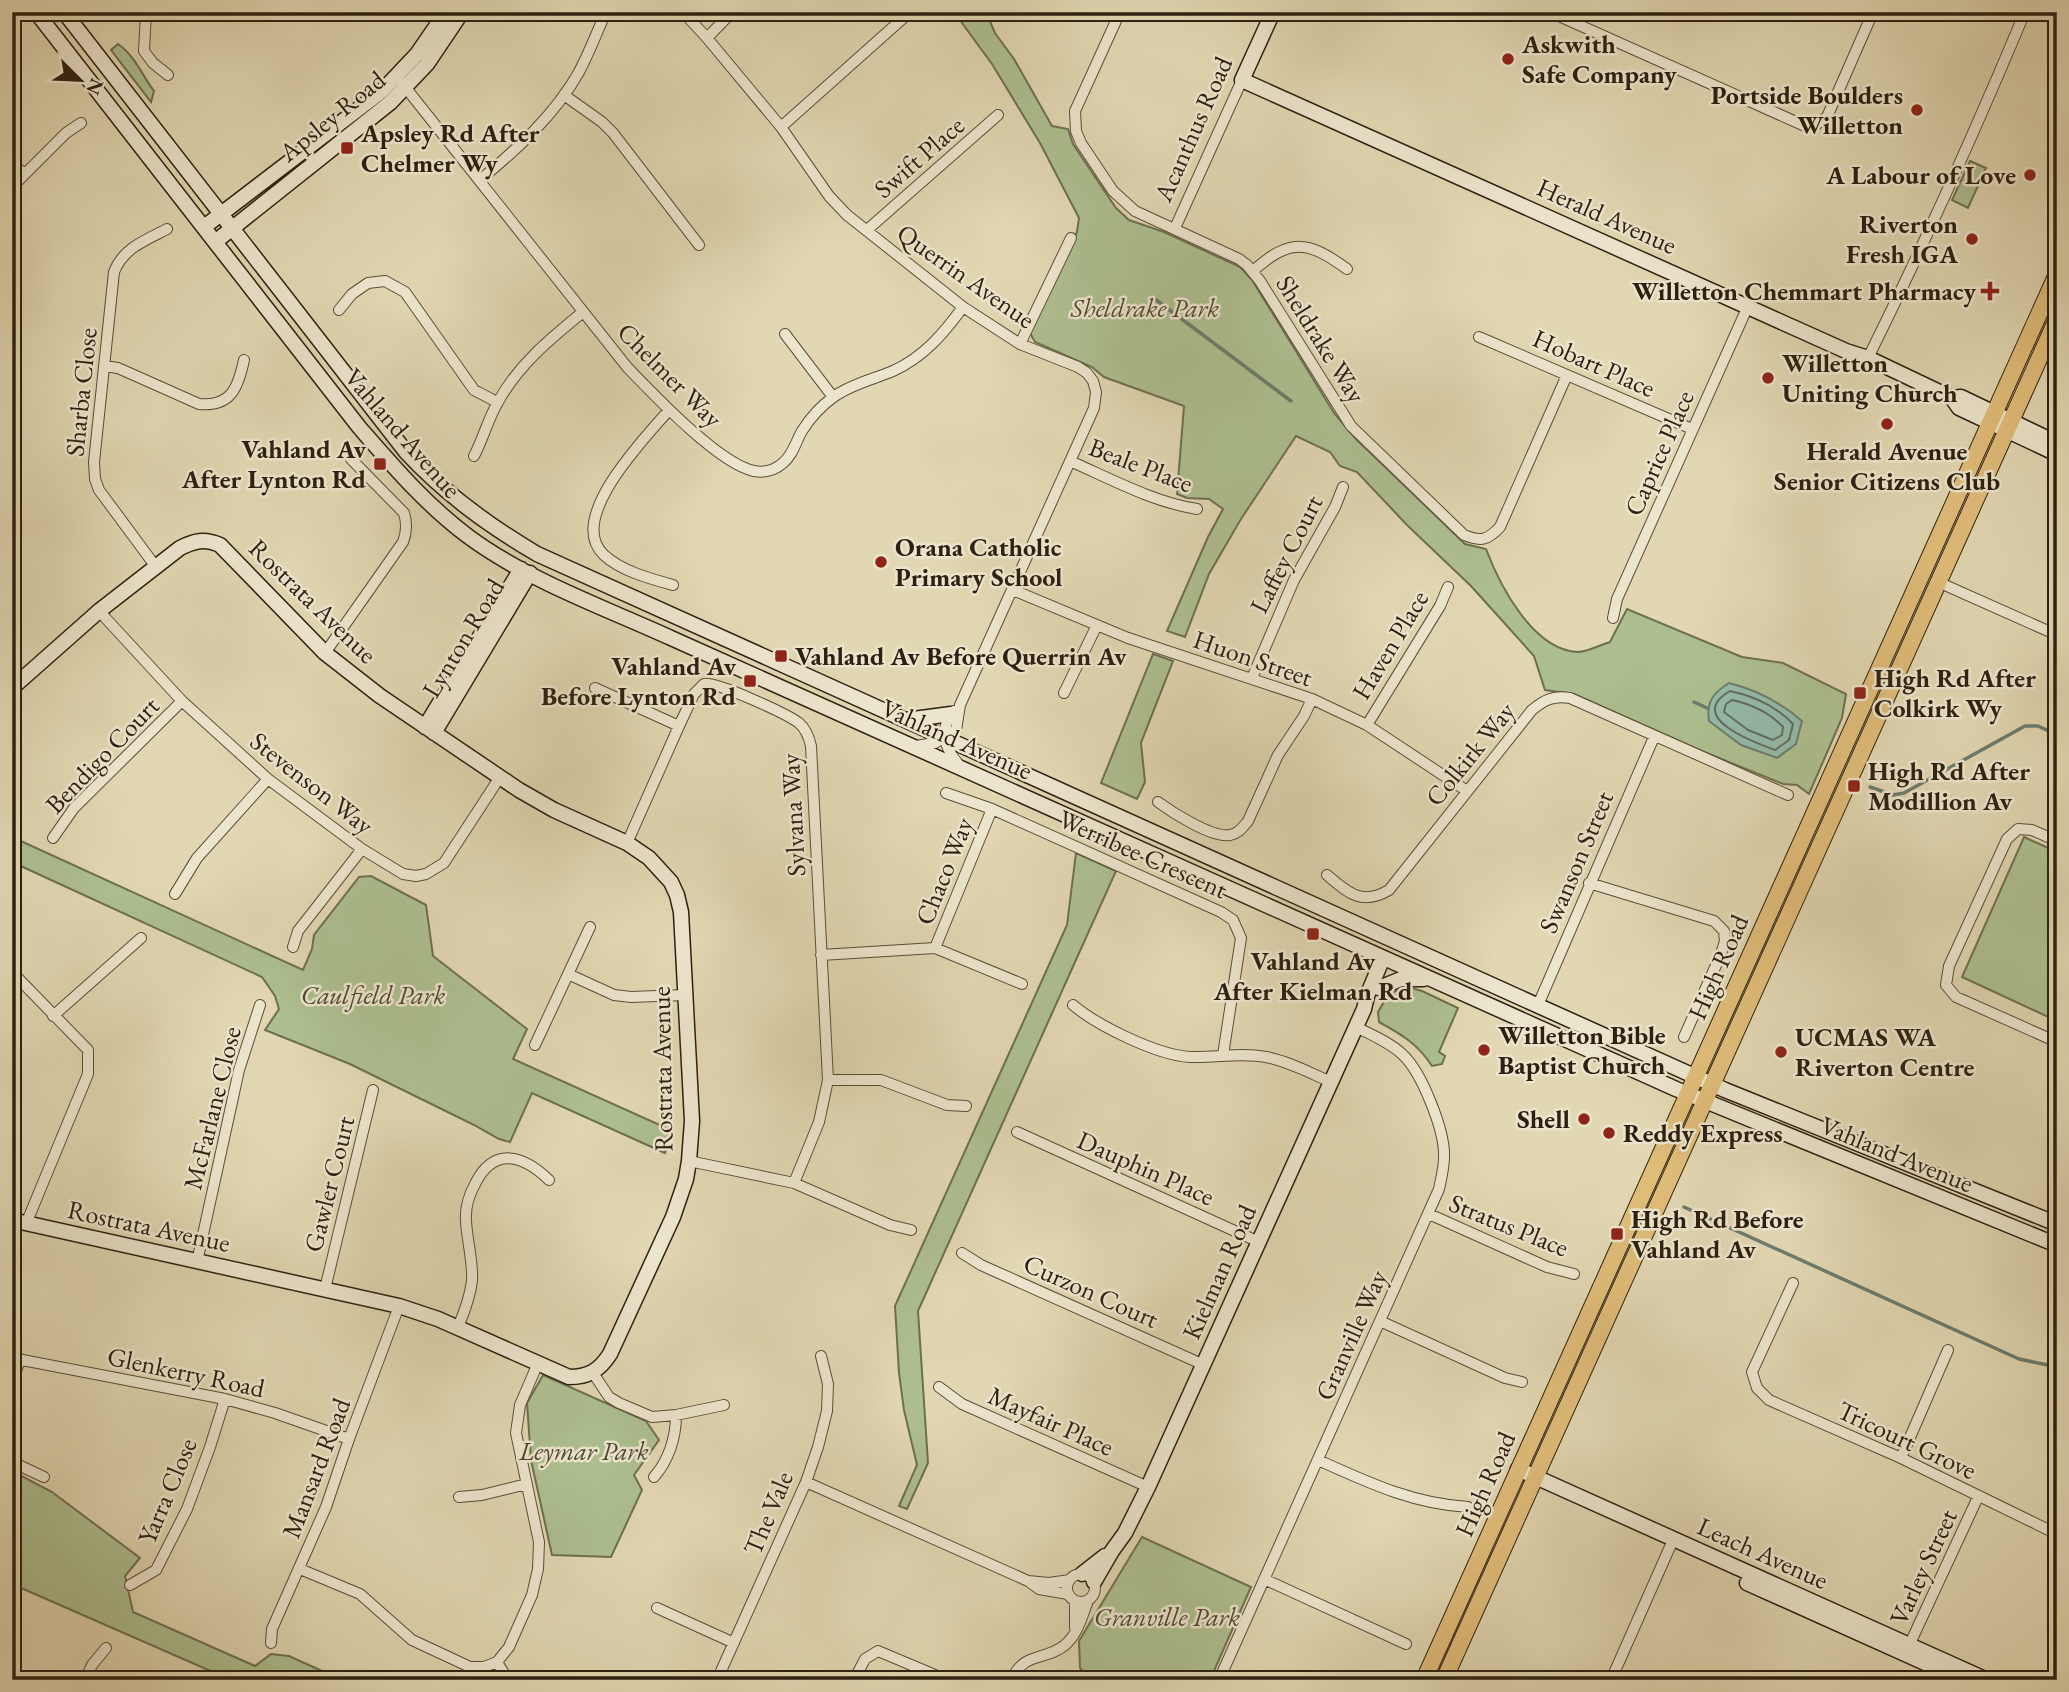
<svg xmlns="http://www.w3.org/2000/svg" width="2069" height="1692" font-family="'EB Garamond',serif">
	<rect width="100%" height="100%" fill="#e1d7b2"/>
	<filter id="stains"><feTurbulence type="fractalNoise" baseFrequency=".00286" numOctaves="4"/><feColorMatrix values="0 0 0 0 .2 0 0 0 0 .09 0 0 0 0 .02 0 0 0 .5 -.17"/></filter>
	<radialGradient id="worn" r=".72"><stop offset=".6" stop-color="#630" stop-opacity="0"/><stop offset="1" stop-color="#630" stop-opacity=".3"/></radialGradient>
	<path fill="#adbf90" stroke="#6d7050" stroke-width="2" d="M 954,12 L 986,12 L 995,33 L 1014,59 L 1052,126 L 1068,129 L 1073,144 L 1116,208 L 1129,220 L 1164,232 L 1240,267 L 1252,280 L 1334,413 L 1356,439 L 1465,544 L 1486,549 C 1500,586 1533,650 1578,652 C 1587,652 1600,645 1610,642 L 1627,609 L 1742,657 L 1783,663 L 1846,694 L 1842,718 L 1809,794 L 1797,785 L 1783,784 L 1702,751 L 1574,694 L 1545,690 L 1534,656 L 1471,586 L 1407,525 L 1357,472 L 1340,466 L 1330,452 L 1296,436 L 1241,519 L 1209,574 L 1185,637 L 1167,631 L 1208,537 L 1223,509 L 1209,499 L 1187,498 L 1177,494 L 1184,406 L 1104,377 L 1092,367 L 1035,342 L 1030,333 L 1077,232 L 1079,218 L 1040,143 L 992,64 Z
		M 118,44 C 135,56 142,75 154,91 L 151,102 L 111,50 Z
		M 1970,161 L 1986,168 L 1968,208 L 1952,200 Z
		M 1153,654 L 1173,661 L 1141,743 L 1145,782 L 1137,799 L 1101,783 Z
		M 12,837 L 303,970 L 312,949 L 314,935 L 359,877 L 371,876 L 426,905 L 433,956 L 527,1029 L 513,1059 L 671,1130 L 665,1153 L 532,1093 L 510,1142 L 499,1139 L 474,1125 L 350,1064 L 265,1030 L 279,1009 L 275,996 L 262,977 L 12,862 Z
		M 2024,837 L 2057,852 L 2057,1021 L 1962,977 Z
		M 1076,853 L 1116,871 L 918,1311 L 928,1463 L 907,1509 L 899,1506 L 917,1465 L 904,1410 L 899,1373 L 895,1306 L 1067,925 Z
		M 1408,987 L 1422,991 L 1458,1008 L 1439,1052 L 1445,1056 L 1442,1064 L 1432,1066 C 1418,1044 1401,1034 1379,1022 L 1378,1012 L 1389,993 Z
		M 543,1375 L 646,1421 L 659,1440 L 634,1475 L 642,1490 L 611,1557 L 552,1555 L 531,1460 L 527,1403 Z
		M 12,1471 L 52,1492 L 140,1558 L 125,1576 L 133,1612 L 255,1666 L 271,1654 L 289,1656 L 342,1680 L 231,1680 L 12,1584 Z
		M 1142,1537 L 1251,1587 L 1210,1680 L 1091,1680 L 1080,1668 L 1079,1641 Z"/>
	<path fill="#94baaa" stroke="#6b7c6d" stroke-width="2" d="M 1729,683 C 1757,690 1780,702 1802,721 L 1796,744 L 1777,758 L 1741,745 L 1709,721 C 1706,702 1713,693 1729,683 Z"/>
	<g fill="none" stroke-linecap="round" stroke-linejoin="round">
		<path stroke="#606d5e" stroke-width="2" d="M 1730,691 C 1753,696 1777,707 1793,724 L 1789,740 L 1775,750 C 1753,742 1685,717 1730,691 Z
			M 1732,700 C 1750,704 1770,713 1783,727 L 1782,735 L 1773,740 L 1748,730 L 1724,712 L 1726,704 Z"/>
		<path stroke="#6b7c6d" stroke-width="3.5" d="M 1155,299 L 1291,401
			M 1694,702 L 1707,708
			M 1870,787 L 1893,795 L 1904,793 L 2025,726 L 2038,726 L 2057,735
			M 1684,1207 L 2019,1359 L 2057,1367"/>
		<defs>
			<path id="street" d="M 146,12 L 144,51 L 153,63 L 168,75
				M 683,12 L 707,38 L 781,127 L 829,196 L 847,215 L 963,307 L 1020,344 L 1078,367 L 1087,373 L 1093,381 L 1096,392 L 1094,408 L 960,705 L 956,730 L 935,743 L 916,746
				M 1120,12 L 1075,111 L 1076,131 L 1081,143 L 1113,191 L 1135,211 L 1239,259 L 1247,265 L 1260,281 L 1351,426 L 1464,535 C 1481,542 1488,540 1500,527 L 1567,375
				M 1550,12 L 1805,126 L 1817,124 L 1827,117 L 1873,12
				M 707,38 L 732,12
				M 402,83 L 627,367 C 653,394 719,464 754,471 C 765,473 775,470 783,463 C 793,455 796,441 802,431 C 810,418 822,405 835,396 C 852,384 874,379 893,371 C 924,357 944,333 963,307
				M 564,95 L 602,122 L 613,133 L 699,245
				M 781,127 L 910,12
				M 12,164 L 25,174
				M 480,180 C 518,148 554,116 579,72 C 589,53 597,32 606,12
				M 12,187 L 66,133 L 81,123
				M 1175,228 L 1242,80
				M 867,230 L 998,115
				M 1253,271 C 1290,238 1307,240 1347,269
				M 339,310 L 352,294 L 368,283 L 385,281 L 405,292 L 474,390 L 497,402
				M 785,334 L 833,397
				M 1479,337 L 1692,429
				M 1020,344 L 1071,238
				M 1868,358 C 1924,245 1976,129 2025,12
				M 104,366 L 118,368 L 199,404 C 231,407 238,388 244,360
				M 669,410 C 645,438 565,519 604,555 C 621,571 651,579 673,585
				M 474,456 C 483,439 488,419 498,402 C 518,365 551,338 583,312
				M 1070,461 C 1111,479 1153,502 1197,509
				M 156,567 L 99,490 L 95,479 L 94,462 L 114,272 C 123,248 146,240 167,229
				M 1938,582 L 2057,635
				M 1013,590 L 1128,638 L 1312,699 L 1367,725 L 1467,791
				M 99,611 L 182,701 L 268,779 L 362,849 L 403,874 L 416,876 L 426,874 L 444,863 L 500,777
				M 1613,618 L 1617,599 L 1748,306
				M 325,653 L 403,542 C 407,532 407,523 404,513 L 351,459
				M 1252,678 L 1294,580 L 1335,507 L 1343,487
				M 595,688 L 679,726
				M 1064,693 L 1096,627
				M 954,711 C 938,730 944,747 959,765
				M 1367,725 L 1440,606 L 1448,587
				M 946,793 L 992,809 L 1221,912 L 1233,920 L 1241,938 L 1223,1055
				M 1158,802 C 1173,813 1212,838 1230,835 C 1239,833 1242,828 1248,821 L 1278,755 L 1304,716 L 1312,699
				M 53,838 L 74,808 L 182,701
				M 2057,841 L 2032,830 L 2018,829 L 2007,839 L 1949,966 L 1946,985 L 1956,997 L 2057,1042
				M 627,843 L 679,726 L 694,694 L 704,684 C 716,681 787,714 799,723 C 806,729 809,737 811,746 L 828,1080 L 819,1122 L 794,1183
				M 1327,875 C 1348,893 1362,906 1389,890 L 1532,710 C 1544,700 1554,695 1570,698 L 1788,795
				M 1589,883 L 1714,921 L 1724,931 L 1725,941 L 1721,954 L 1684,1037
				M 175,894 L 197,858 L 268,779
				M 293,947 L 298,931 L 362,849
				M 935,948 L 992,809
				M 821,955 L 935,948 L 1022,984
				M 12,972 L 88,1050 L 88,1074 L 26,1224
				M 568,974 L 614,995 L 631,997 L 685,995
				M 1073,1005 C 1098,1026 1157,1055 1190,1057 C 1216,1058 1240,1052 1266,1057 C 1288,1061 1310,1073 1331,1082
				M 1538,1005 L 1654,737
				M 53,1016 L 141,938
				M 535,1045 L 590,927
				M 828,1080 L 881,1080 L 947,1105 L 966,1106
				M 1017,1132 L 1259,1242
				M 689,1161 L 794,1183 L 890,1225 L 911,1230
				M 1429,1214 L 1547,1267 L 1574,1274
				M 962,1253 L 981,1265 L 1204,1365
				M 197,1262 L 239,1070 L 260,1005
				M 1793,1283 L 1752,1372 L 1757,1388 L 1769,1400 L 1901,1458 L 2057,1534
				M 325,1289 L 373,1090
				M 1380,1321 L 1505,1378 L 1522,1382
				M 458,1327 C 464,1313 470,1297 472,1281 C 473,1260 467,1241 466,1221 C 465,1208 469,1195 475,1184 C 494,1146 523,1155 549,1180
				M 12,1358 L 225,1399 L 275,1413 L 349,1439
				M 593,1373 L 609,1397 L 619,1403 L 652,1417 L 676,1415 L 724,1405
				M 12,1384 L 20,1359
				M 939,1387 L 962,1404 L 1148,1487
				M 1901,1458 L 1948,1350
				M 1318,1460 C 1367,1482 1413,1504 1468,1507
				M 12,1462 L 44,1477
				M 654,1477 C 669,1460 676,1437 676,1415
				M 806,1482 L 1028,1581 L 1039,1589 L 1068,1594
				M 459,1497 L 482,1495 L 527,1484
				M 300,1569 L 360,1594 L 412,1640 L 470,1667 L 484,1667 L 497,1662 L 509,1647 L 532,1595 L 538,1569 L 539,1542 L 516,1433 L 520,1405 L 538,1363
				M1067 1588a14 14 0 1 1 28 0a14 14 0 1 1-28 0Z
				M 1264,1579 L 1406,1644
				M 1028,1581 L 1049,1583 L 1070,1580
				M 130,1585 L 156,1570 L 187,1509 L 210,1447 L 225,1399
				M 657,1608 L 734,1643
				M 1075,1628 L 1075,1601
				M 271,1643 L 272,1629 L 326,1507 L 349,1439 L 399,1306
				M 1907,1650 L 1978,1497
				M 497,1662 L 508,1680
				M 85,1680 L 92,1665 L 106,1648
				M 717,1680 L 806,1482 L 818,1447 L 827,1411 L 828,1384 L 821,1356
				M 854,1680 L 865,1659 L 878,1651 L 947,1680
				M 1011,1680 C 1026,1650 1044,1662 1065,1645 C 1078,1634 1082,1616 1088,1601
				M 1219,1680 L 1439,1189 C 1441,1179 1444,1168 1444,1157 C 1445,1131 1422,1072 1402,1054 C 1389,1042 1372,1035 1356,1027
				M 1611,1680 L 1673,1540"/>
			<path id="secondary" d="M 36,12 L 359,427 C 393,466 426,505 469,537 C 529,581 603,607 671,638 L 1676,1089 L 2057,1245
				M 64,12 L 406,452 C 445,494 488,525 537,554 L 1725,1090 L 2057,1224
				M 1273,12 L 1242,80 L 1846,351 L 1868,358 L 1952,398 L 1961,397 L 2057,443
				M 204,227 L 382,91 L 417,54 L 446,12
				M 215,242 L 391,102 L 427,64 L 462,12
				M 1952,398 L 1959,408 L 2057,454
				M 12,688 L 99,611 L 180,548 C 194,541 204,538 220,545 L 325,653 L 380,696 L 519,790 L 554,810 L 627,843 L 649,858 L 671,882 L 677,895 L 681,912 L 692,1121 L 689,1161 L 686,1179 L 673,1217 L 610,1354 C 599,1371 588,1377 569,1377 L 438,1319 L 399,1306 L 12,1220
				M 906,720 L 951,714
				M 425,727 L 521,569
				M 434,733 L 530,573
				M 1379,988 L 1401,979 L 1424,979
				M 1518,1469 L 1987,1680
				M 1082,1574 L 1105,1556
				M 1094,1582 L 1112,1551 L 1125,1533 L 1148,1487 L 1364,1009 L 1367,996 L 1380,965
				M 1747,1583 L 1963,1680"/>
			<path id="primary" d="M 1424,1680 L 2057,274
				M 1444,1680 L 2057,319"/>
		</defs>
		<use href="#street" stroke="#5a4e39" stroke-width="12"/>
		<use href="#secondary" stroke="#2d2011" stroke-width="17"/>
		<use href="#primary" stroke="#2d2011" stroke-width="18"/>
		<use href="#street" stroke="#ece5cd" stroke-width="10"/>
		<use href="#secondary" stroke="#ece5cd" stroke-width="14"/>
		<use href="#primary" stroke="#e0bc79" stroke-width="16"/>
	</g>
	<g fill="#8f2418" stroke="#ece5cd" stroke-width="2.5">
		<circle cx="1508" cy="59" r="7"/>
		<circle cx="1917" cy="110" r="7"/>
		<rect x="340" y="141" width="14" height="14" rx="3.5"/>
		<circle cx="2030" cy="175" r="7"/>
		<circle cx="1972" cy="239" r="7"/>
		<path d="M1986.5 280.5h7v7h7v7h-7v7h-7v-7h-7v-7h7z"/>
		<circle cx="1768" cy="378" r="7"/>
		<circle cx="1887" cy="424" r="7"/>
		<rect x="373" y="457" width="14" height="14" rx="3.5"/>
		<circle cx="881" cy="562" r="7"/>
		<rect x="774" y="649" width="14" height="14" rx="3.5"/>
		<rect x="743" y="674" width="14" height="14" rx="3.5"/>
		<rect x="1853" y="686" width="14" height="14" rx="3.5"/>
		<rect x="1847" y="779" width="14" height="14" rx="3.5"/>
		<rect x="1306" y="927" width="14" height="14" rx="3.5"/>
		<circle cx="1484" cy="1050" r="7"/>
		<circle cx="1781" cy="1052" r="7"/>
		<circle cx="1584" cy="1119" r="7"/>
		<circle cx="1609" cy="1133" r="7"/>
		<rect x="1610" y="1227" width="14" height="14" rx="3.5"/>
	</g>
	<g text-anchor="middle" stroke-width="5" stroke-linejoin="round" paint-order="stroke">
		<g font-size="26" font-weight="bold" fill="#2d2011" stroke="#ece5cd" text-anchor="start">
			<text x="1522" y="53">Askwith<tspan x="1522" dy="30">Safe Company</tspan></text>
			<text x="1903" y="104" text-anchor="end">Portside Boulders<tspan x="1903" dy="30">Willetton</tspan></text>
			<text x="361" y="142">Apsley Rd After<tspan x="361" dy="30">Chelmer Wy</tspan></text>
			<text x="2016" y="184" text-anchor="end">A Labour of Love</text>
			<text x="1958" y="233" text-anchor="end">Riverton<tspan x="1958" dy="30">Fresh IGA</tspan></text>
			<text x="1976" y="300" text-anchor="end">Willetton Chemmart Pharmacy</text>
			<text x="1782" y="372">Willetton<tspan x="1782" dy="30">Uniting Church</tspan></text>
			<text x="366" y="458" text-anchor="end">Vahland Av<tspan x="366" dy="30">After Lynton Rd</tspan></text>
			<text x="1887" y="460" text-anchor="middle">Herald Avenue<tspan x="1887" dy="30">Senior Citizens Club</tspan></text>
			<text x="895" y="556">Orana Catholic<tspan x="895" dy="30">Primary School</tspan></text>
			<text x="795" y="665">Vahland Av Before Querrin Av</text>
			<text x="736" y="675" text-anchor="end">Vahland Av<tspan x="736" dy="30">Before Lynton Rd</tspan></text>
			<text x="1874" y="687">High Rd After<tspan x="1874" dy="30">Colkirk Wy</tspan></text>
			<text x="1868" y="780">High Rd After<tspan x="1868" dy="30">Modillion Av</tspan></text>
			<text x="1313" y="970" text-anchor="middle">Vahland Av<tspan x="1313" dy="30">After Kielman Rd</tspan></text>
			<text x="1498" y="1044">Willetton Bible<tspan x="1498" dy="30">Baptist Church</tspan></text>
			<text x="1795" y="1046">UCMAS WA<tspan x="1795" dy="30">Riverton Centre</tspan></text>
			<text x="1570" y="1128" text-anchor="end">Shell</text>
			<text x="1623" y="1142">Reddy Express</text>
			<text x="1631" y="1228">High Rd Before<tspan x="1631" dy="30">Vahland Av</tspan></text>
		</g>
		<g font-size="26" fill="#2d2011" stroke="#ece5cd">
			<text transform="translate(332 116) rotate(-39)" y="9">Apsley Road</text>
			<text transform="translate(1193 129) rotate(-66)" y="9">Acanthus Road</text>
			<text transform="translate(919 157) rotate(-41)" y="9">Swift Place</text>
			<text transform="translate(1607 216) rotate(24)" y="9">Herald Avenue</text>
			<text transform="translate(966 276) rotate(35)" y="9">Querrin Avenue</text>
			<text transform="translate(1321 339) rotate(58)" y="9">Sheldrake Way</text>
			<text transform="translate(1594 363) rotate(24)" y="9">Hobart Place</text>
			<text transform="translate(670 375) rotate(45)" y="9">Chelmer Way</text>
			<text transform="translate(81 392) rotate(-84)" y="9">Sharba Close</text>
			<text transform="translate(403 433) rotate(49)" y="9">Vahland Avenue</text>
			<text transform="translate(1659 453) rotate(-66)" y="9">Caprice Place</text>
			<text transform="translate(1141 465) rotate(21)" y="9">Beale Place</text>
			<text transform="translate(1286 554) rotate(-63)" y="9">Laffey Court</text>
			<text transform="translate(313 601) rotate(44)" y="9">Rostrata Avenue</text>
			<text transform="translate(463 638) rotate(-59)" y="9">Lynton Road</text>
			<text transform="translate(1390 645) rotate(-59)" y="9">Haven Place</text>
			<text transform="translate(1253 658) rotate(19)" y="9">Huon Street</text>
			<text transform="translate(957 739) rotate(24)" y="9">Vahland Avenue</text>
			<text transform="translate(1470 754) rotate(-51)" y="9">Colkirk Way</text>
			<text transform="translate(102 755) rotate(-46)" y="9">Bendigo Court</text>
			<text transform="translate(312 783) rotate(38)" y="9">Stevenson Way</text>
			<text transform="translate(793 815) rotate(-93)" y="9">Sylvana Way</text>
			<text transform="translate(1143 854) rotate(24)" y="9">Werribee Crescent</text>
			<text transform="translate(1576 862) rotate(-67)" y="9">Swanson Street</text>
			<text transform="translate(944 871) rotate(-68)" y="9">Chaco Way</text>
			<text transform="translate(1718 967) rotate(-66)" y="9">High Road</text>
			<text transform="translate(662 1069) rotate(-91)" y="9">Rostrata Avenue</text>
			<text transform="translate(212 1108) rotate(-76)" y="9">McFarlane Close</text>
			<text transform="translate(1897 1154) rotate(22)" y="9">Vahland Avenue</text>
			<text transform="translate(1146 1168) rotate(24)" y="9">Dauphin Place</text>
			<text transform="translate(329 1184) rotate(-76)" y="9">Gawler Court</text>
			<text transform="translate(1509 1225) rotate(22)" y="9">Stratus Place</text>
			<text transform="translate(149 1226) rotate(12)" y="9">Rostrata Avenue</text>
			<text transform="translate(1219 1272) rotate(-66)" y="9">Kielman Road</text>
			<text transform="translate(1091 1291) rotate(24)" y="9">Curzon Court</text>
			<text transform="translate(1351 1335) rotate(-66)" y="9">Granville Way</text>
			<text transform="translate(186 1372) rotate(12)" y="9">Glenkerry Road</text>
			<text transform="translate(1051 1421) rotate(24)" y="9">Mayfair Place</text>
			<text transform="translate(1907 1440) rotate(25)" y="9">Tricourt Grove</text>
			<text transform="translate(316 1468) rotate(-69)" y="9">Mansard Road</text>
			<text transform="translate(1485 1484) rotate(-66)" y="9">High Road</text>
			<text transform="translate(167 1491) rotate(-67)" y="9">Yarra Close</text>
			<text transform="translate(768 1513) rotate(-67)" y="9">The Vale</text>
			<text transform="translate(1763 1553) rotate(24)" y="9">Leach Avenue</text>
			<text transform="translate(1923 1567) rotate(-65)" y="9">Varley Street</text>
		</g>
		<g font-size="26" font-style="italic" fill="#4d4831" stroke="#ece5cd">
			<text x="1145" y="317">Sheldrake Park</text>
			<text x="373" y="1004">Caulfield Park</text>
			<text x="584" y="1460">Leymar Park</text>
			<text x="1167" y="1626">Granville Park</text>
		</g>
	</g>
	<rect width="2069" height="1692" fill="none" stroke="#e1d7b2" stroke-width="42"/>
	<rect x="14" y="14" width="2041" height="1664" fill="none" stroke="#2d2011" stroke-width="3.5"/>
	<rect x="21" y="21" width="2027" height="1650" fill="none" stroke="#2d2011" stroke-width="2"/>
	<g transform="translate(80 80) rotate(114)" stroke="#ece5cd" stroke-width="5" paint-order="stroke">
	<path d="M0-5L12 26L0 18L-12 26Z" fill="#2d2011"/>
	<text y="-10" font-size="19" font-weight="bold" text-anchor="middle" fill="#2d2011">N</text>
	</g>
	<rect width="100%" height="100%" filter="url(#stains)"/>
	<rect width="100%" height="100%" fill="url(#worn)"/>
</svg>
